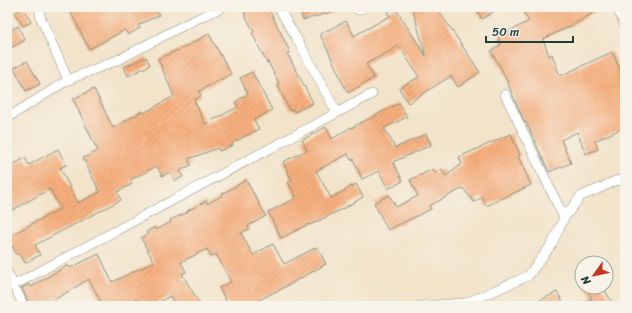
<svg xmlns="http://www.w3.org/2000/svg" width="632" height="313" font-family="Sriracha,sans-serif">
	<defs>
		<pattern id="building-hatch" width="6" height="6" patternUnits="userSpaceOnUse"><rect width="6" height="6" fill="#f7af7d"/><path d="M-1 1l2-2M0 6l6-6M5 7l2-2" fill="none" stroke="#d3976d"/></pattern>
	</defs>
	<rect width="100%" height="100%" fill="#f7f3e8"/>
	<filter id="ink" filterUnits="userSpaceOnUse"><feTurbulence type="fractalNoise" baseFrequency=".025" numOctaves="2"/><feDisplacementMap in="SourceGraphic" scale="8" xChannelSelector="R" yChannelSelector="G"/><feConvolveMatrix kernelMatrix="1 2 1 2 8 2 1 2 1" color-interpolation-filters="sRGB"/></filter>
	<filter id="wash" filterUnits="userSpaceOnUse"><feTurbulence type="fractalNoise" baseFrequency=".012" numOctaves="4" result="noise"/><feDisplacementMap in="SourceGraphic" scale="16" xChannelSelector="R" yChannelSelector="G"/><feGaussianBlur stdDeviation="0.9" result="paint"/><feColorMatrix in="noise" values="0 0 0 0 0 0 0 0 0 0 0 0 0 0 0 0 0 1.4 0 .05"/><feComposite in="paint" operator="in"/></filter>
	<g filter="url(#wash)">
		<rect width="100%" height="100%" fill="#f2e3c9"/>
		<g id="blocks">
			<path fill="url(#building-hatch)" d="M 68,7 L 155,7 L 159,15 L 138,25 L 140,28 L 128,35 L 125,30 L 89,49 Z
				M 255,7 L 268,7 L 290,52 L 287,53 L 313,103 L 295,112 L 293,109 L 290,111 L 277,84 L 279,83 L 268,62 L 267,63 L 252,33 L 254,32 L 244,13 Z
				M 299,7 L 339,7 L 339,10 L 303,20 Z
				M 412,7 L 436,7 L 480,72 L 458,87 L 451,76 L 408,103 L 399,88 L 419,77 L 399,46 L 366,64 L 374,78 L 348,93 L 340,78 L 341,78 L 320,34 L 346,21 L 354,36 L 390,16 L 387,12 L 395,8 L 426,56 Z
				M 475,7 L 501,7 L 482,19 Z
				M 535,7 L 603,7 L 571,26 L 543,39 L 549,56 L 552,54 L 560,76 L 612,52 L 625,80 L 625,127 L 595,141 L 598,149 L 586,154 L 577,132 L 561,140 L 571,163 L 549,172 L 526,122 L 525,123 L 515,100 L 502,70 L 491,51 L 501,45 L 498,37 L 529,21 L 524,13 Z
				M 23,8 L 31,22 L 23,26 L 15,13 Z
				M 18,26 L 25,40 L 7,50 L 7,32 Z
				M 209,34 L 231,74 L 199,91 L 201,96 L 194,100 L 205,124 L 238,107 L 235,102 L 248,94 L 240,78 L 252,72 L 272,110 L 254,120 L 259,129 L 232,143 L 233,145 L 219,151 L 218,148 L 188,159 L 191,165 L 180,171 L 183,177 L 175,181 L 170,172 L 162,176 L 157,166 L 130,180 L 132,184 L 117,192 L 121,200 L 35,245 L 40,255 L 25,263 L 20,253 L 17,255 L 12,246 L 7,250 L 7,237 L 60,209 L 50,189 L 7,213 L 7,168 L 25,158 L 29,165 L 58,149 L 66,165 L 60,168 L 78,203 L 100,192 L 83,158 L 98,151 L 73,99 L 94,89 L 113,128 L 142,111 L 144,113 L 174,96 L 158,59 L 189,45 Z
				M 146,57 L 150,65 L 128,76 L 124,67 Z
				M 27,61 L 40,84 L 26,91 L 14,68 Z
				M 399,103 L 407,117 L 384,128 L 395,148 L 426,134 L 431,145 L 393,162 L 403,181 L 388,189 L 379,171 L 362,179 L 353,159 L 351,160 L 348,154 L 316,171 L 331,198 L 356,184 L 363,197 L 346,207 L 310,225 L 309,224 L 281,238 L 268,212 L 296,198 L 288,182 L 292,181 L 283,162 L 307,150 L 302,140 L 326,127 L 332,139 L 351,127 L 351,128 Z
				M 511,134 L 520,155 L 518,156 L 531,185 L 486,206 L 482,197 L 474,202 L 463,188 L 429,206 L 431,209 L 388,230 L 374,203 L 389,195 L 396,207 L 418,196 L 410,180 L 433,169 L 435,173 L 442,169 L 446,176 L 462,164 L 459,157 Z
				M 246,180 L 266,216 L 248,226 L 249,229 L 241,233 L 253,255 L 273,244 L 284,264 L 317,247 L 326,264 L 276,292 L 276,291 L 248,306 L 229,306 L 219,288 L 231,282 L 216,254 L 211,257 L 207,249 L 181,262 L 186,272 L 182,274 L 201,306 L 176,306 L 170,296 L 152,306 L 139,306 L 136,299 L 122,306 L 103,306 L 89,279 L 44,306 L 30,306 L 22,288 L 29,284 L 31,287 L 68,265 L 70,268 L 99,254 L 112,282 L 154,262 L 141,238 L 148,234 L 146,232 L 155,227 L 156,230 L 171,222 L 170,220 L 188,212 L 187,211 L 206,201 L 207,204 L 223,195 L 222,194 Z
				M 585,287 L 603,287 L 614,306 L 578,306 L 592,298 Z
				M 557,292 L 565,306 L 529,306 Z"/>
		</g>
	</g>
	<g filter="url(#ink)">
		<use href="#blocks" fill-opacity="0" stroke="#88907e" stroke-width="1"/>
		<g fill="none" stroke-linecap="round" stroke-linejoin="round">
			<defs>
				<path id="minor" d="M 40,7 L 40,16 L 68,80
					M 278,7 L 302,48 L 337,113
					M 617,7 L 625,26
					M 358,10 L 365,7
					M 7,118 L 68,80 L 120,59 L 186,24 L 223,7
					M 564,218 L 581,196 L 596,190 L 615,181 L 621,180 L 625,183
					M 7,272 L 24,306
					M 14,285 L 372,94
					M 420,306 L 466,303 L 528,276 L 552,244 L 564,218 L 505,94"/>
			</defs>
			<use href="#minor" stroke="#88907e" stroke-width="10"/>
			<use href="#minor" stroke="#fff" stroke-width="9"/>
		</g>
	</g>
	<rect width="632" height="313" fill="none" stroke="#f7f3e8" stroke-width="24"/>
	<g transform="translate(594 275) rotate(237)"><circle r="19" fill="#f7f3e8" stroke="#a1aaa0"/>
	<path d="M0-3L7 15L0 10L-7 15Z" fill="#c8321e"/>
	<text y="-6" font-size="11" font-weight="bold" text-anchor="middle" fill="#1f3d34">N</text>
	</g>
	<path d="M486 36v6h87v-6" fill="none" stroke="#1f3d34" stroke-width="2"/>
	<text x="492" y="36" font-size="12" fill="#1f3d34" stroke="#f7f3e8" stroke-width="3" paint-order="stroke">50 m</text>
</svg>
